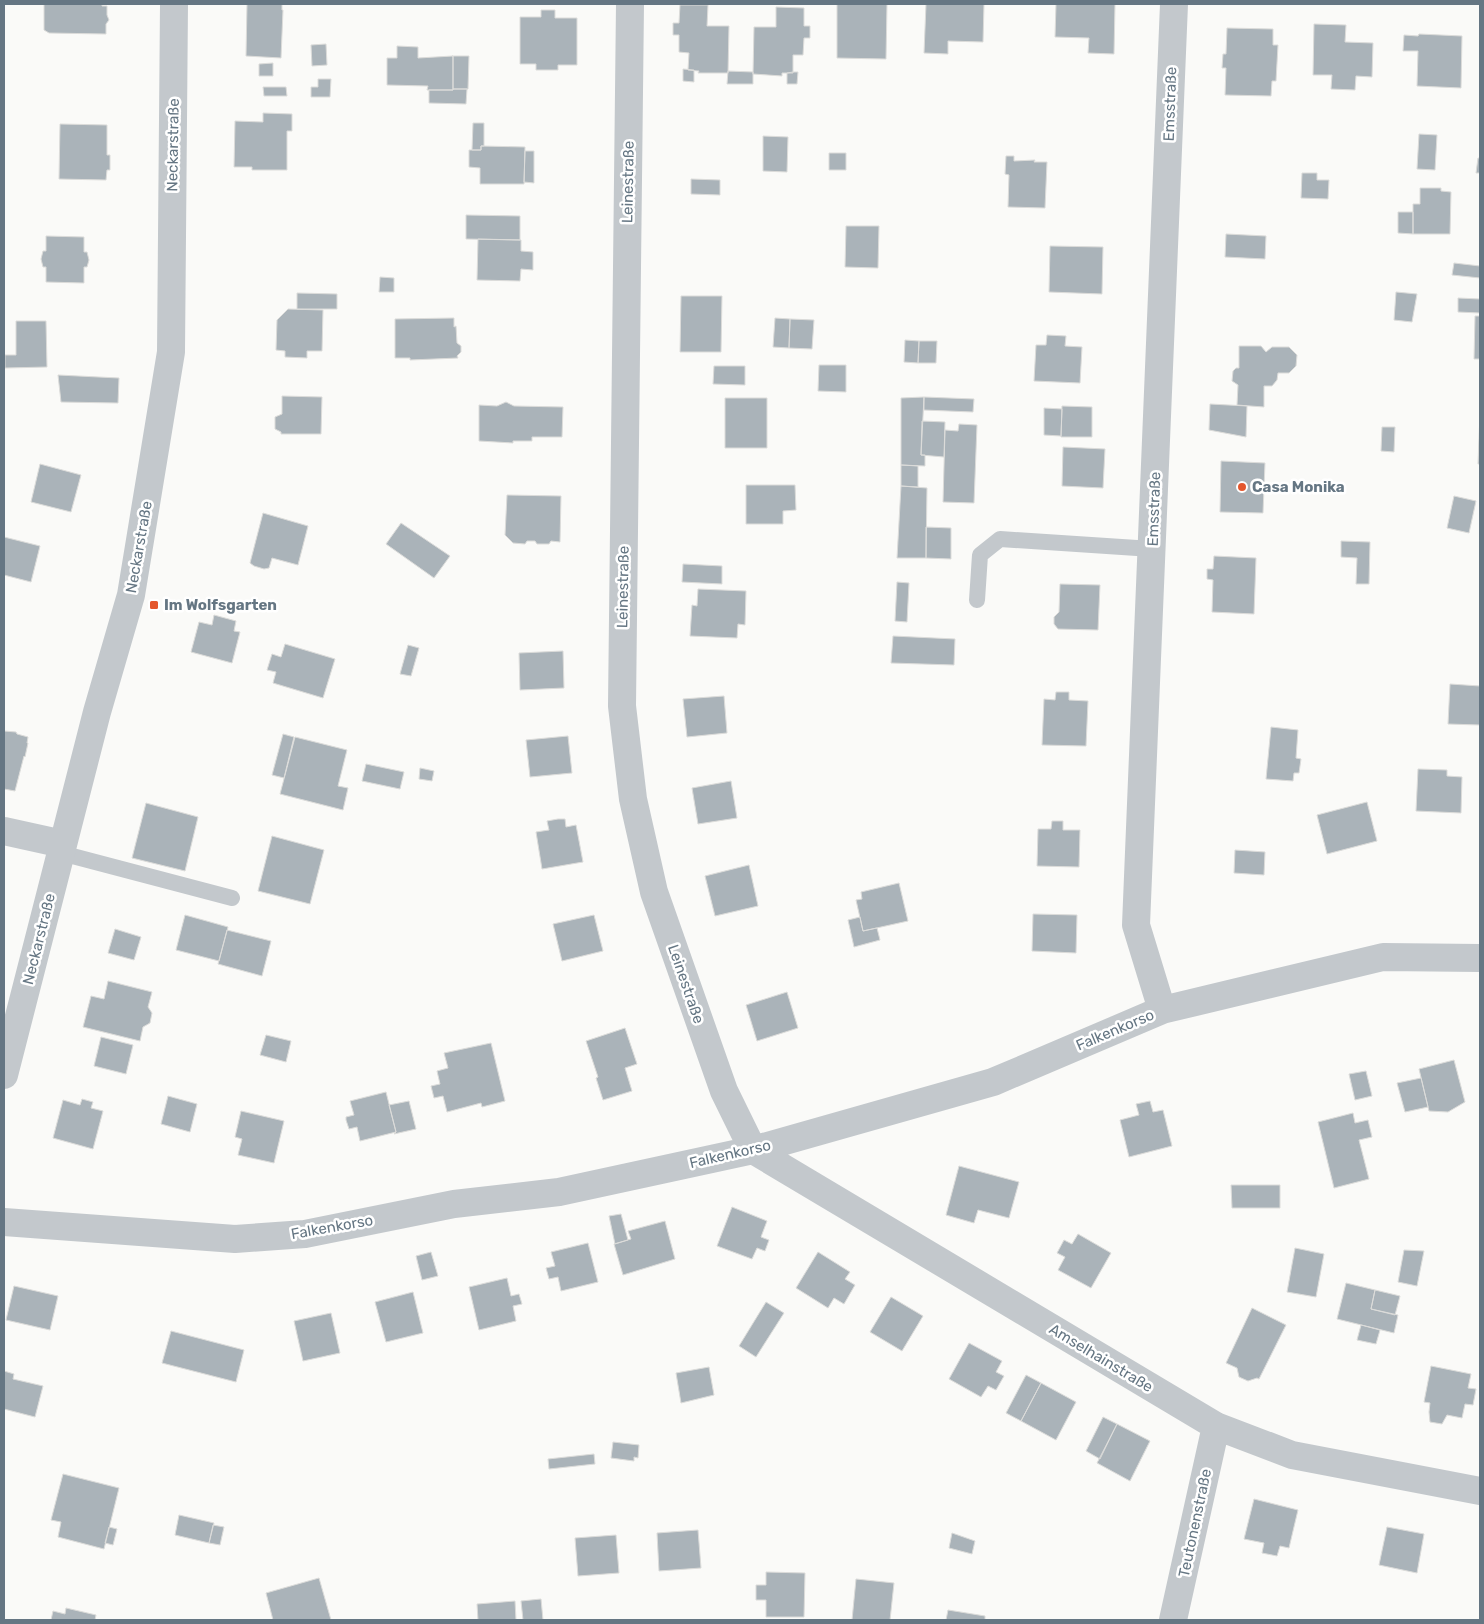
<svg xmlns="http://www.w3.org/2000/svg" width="1484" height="1624" font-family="Rubik,sans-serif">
	<rect width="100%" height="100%" fill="#fafaf8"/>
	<path fill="#aab3b9" stroke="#dcdcda" d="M 44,4 L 102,4 L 102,6 L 107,6 L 107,15 L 109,20 L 106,24 L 106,34 L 49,33 L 44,30 Z
		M 247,4 L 282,4 L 282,10 L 283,10 L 281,58 L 246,56 Z
		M 837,4 L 887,4 L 886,59 L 837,58 Z
		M 926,4 L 984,4 L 983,42 L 948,41 L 948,54 L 924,53 Z
		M 1056,4 L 1115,4 L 1114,54 L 1088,53 L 1089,38 L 1055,37 Z
		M 680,5 L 708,5 L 707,26 L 729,26 L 728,73 L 698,73 L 699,71 L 688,70 L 689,53 L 679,52 L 679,35 L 673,35 L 673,23 L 679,23 Z
		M 776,7 L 804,8 L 804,26 L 810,26 L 810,38 L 804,38 L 803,55 L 793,55 L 793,73 L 782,73 L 782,76 L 753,74 L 754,27 L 776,27 Z
		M 541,10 L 555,10 L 555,18 L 577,18 L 577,65 L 558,65 L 558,70 L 536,70 L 536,64 L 520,64 L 520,17 L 541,17 Z
		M 1314,24 L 1346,25 L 1345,42 L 1373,43 L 1372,77 L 1356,76 L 1355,90 L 1331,89 L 1332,75 L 1313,75 Z
		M 1227,28 L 1273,29 L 1273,45 L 1278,45 L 1276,81 L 1272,81 L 1271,96 L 1225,95 L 1226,68 L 1222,68 L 1223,54 L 1226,54 Z
		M 1419,34 L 1462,36 L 1461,88 L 1417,86 L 1418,51 L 1403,51 L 1404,35 L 1418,36 Z
		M 326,44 L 327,65 L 312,66 L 311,45 Z
		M 397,46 L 418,47 L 418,58 L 453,56 L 453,90 L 427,90 L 428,86 L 387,85 L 387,58 L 397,58 Z
		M 452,56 L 469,56 L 468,89 L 453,89 L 453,56 Z
		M 273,63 L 273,76 L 259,76 L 259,64 Z
		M 683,69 L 694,70 L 694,82 L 683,81 Z
		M 728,71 L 753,72 L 753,84 L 727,84 Z
		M 793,72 L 798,72 L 797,84 L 787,84 L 787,73 Z
		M 318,79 L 331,79 L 330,97 L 311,97 L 311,87 L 318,87 Z
		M 263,87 L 286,87 L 287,96 L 264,96 Z
		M 453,89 L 467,89 L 466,104 L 429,103 L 429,90 L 453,90 Z
		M 263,113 L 292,114 L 292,131 L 287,131 L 287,170 L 252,170 L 252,167 L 234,167 L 235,121 L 263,122 Z
		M 473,123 L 484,123 L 484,146 L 481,146 L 481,150 L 472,150 Z
		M 60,124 L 107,125 L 107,155 L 110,155 L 110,170 L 107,170 L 106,180 L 59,179 Z
		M 1419,134 L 1437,135 L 1435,170 L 1417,169 Z
		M 763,136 L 788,137 L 787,172 L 763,171 Z
		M 481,146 L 525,147 L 524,184 L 480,184 L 480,168 L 469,167 L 469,150 L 481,150 Z
		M 525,151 L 534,151 L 534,183 L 524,182 Z
		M 829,153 L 846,153 L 846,170 L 829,170 Z
		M 1006,156 L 1014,156 L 1014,161 L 1035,160 L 1034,162 L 1047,162 L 1045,208 L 1008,207 L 1009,175 L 1005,174 Z
		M 1478,158 L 1480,158 L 1480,173 L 1476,173 Z
		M 1302,173 L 1317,173 L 1317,180 L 1329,180 L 1328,199 L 1301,198 Z
		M 691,179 L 720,180 L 720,195 L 691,194 Z
		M 1420,188 L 1441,188 L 1441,191 L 1451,192 L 1450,234 L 1413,234 L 1413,204 L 1420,204 Z
		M 1398,212 L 1413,212 L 1413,234 L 1398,233 Z
		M 466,215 L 520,216 L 520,240 L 466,239 Z
		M 846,226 L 879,226 L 878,268 L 845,267 Z
		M 1226,234 L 1266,236 L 1265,259 L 1225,257 Z
		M 46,236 L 84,237 L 84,252 L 87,252 L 89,260 L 87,267 L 84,267 L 84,283 L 46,282 L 46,267 L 43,267 L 41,259 L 43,251 L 46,251 Z
		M 478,239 L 521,240 L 521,251 L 533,252 L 533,270 L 521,269 L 520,281 L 477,280 Z
		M 1050,246 L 1103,247 L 1102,294 L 1049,292 Z
		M 1454,263 L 1480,266 L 1480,278 L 1452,275 Z
		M 380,277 L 394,278 L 394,292 L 379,292 Z
		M 1396,292 L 1417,294 L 1412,322 L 1394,320 Z
		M 297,293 L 337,294 L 337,309 L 297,309 Z
		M 681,296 L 722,296 L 721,352 L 680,352 Z
		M 1458,298 L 1480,299 L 1480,313 L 1458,312 Z
		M 288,309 L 323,310 L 322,351 L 307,351 L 307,358 L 285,357 L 285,351 L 276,350 L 277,320 Z
		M 1475,316 L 1480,316 L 1480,359 L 1474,359 Z
		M 454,318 L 454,327 L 456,326 L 457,343 L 461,346 L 461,352 L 457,356 L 458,358 L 410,360 L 410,358 L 395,358 L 395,319 Z
		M 775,318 L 790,319 L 789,348 L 773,347 Z
		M 790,319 L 814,320 L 812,349 L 789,348 Z
		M 16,321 L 46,321 L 47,367 L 5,368 L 5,355 L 16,355 Z
		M 1047,335 L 1066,336 L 1065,346 L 1082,347 L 1080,383 L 1034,381 L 1036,345 L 1046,345 Z
		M 905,340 L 919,341 L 918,363 L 904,362 Z
		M 919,341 L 937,341 L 936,363 L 918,363 Z
		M 1239,346 L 1261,346 L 1266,352 L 1272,347 L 1289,347 L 1297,355 L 1296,366 L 1289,373 L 1278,373 L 1277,380 L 1272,386 L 1264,386 L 1264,407 L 1237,405 L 1238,385 L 1232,381 L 1233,371 L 1236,368 L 1239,368 Z
		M 819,365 L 846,365 L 846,392 L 818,391 Z
		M 714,366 L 745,366 L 745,385 L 713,384 Z
		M 58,375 L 119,378 L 118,403 L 61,402 Z
		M 282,396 L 322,397 L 321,434 L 281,434 L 281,432 L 275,429 L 275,417 L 282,414 Z
		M 924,397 L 921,455 L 925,455 L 925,466 L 901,465 L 901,398 Z
		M 924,397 L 974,399 L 973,412 L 924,410 Z
		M 725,398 L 767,398 L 767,448 L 725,448 Z
		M 506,402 L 514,406 L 563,407 L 562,437 L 532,437 L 532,441 L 513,441 L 513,443 L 479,441 L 479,405 L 497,406 Z
		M 1210,404 L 1247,406 L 1246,437 L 1209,430 Z
		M 1062,406 L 1092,407 L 1092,437 L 1061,437 Z
		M 1044,408 L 1062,409 L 1061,436 L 1044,435 Z
		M 1480,413 L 1480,464 L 1478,464 Z
		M 922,421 L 945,422 L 944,457 L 921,455 Z
		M 959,424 L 977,425 L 974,503 L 943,502 L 945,430 L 958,431 Z
		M 1382,427 L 1395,427 L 1394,452 L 1381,451 Z
		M 1063,447 L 1105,449 L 1103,488 L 1062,486 Z
		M 1221,461 L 1265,463 L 1263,513 L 1220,512 Z
		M 40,464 L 81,475 L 71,512 L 31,502 Z
		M 901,465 L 918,466 L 918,487 L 901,486 Z
		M 746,485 L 795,485 L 796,510 L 783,511 L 783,524 L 746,524 Z
		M 901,486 L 927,488 L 926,558 L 897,558 Z
		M 507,495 L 561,496 L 560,542 L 551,541 L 549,544 L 537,544 L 535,541 L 527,541 L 525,544 L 513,543 L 505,535 Z
		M 1454,496 L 1476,501 L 1469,533 L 1447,528 Z
		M 263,513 L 308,526 L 298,565 L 272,558 L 269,568 L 264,569 L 254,566 L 250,563 Z
		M 401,523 L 450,556 L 434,578 L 386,544 Z
		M 926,527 L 951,528 L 951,559 L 926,558 Z
		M 4,537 L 40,546 L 31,582 L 4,575 Z
		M 1341,541 L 1370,542 L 1369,584 L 1356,584 L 1357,558 L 1341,557 Z
		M 1214,556 L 1256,558 L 1254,614 L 1212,612 L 1213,580 L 1207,579 L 1207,569 L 1213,569 Z
		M 683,564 L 722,566 L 722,584 L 682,582 Z
		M 897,582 L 909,583 L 907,622 L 895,621 Z
		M 1060,584 L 1100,585 L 1098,630 L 1058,629 L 1054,624 L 1054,617 L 1059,612 Z
		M 698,589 L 746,591 L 745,625 L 738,624 L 737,638 L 690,636 L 692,605 L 697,606 Z
		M 214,615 L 236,621 L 234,631 L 240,632 L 232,663 L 191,652 L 199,622 L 212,625 Z
		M 893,636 L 955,639 L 954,665 L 891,663 Z
		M 285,644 L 335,659 L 323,698 L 273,683 L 276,672 L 267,670 L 272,654 L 281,657 Z
		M 408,645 L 419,648 L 411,676 L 400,674 Z
		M 563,651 L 564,688 L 520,690 L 519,653 Z
		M 1450,684 L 1480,686 L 1480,725 L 1448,724 Z
		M 1056,692 L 1069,692 L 1069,700 L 1088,701 L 1086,746 L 1042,745 L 1044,699 L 1055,700 Z
		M 724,696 L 727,733 L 687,737 L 683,699 Z
		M 1271,727 L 1298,730 L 1296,758 L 1301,759 L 1299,773 L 1294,773 L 1293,781 L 1266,779 Z
		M 4,731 L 16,732 L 17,734 L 28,737 L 27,743 L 28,743 L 25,757 L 24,756 L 15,791 L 4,789 Z
		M 283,734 L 294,737 L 284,778 L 272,775 Z
		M 568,736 L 572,773 L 530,777 L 526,740 Z
		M 295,737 L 347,750 L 338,786 L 348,788 L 343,810 L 280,794 Z
		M 366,764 L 404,772 L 400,789 L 362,781 Z
		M 420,768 L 434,771 L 432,781 L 419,779 Z
		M 1418,769 L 1447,770 L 1447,776 L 1462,777 L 1461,813 L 1416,811 Z
		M 731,781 L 737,818 L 698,824 L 692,788 Z
		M 1367,802 L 1377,841 L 1327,854 L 1317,815 Z
		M 146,803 L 198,817 L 185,871 L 132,858 Z
		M 558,819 L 565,819 L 566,827 L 576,825 L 583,862 L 542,869 L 536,832 L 549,830 L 547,821 Z
		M 1052,821 L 1063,821 L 1063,830 L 1080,830 L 1079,867 L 1037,866 L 1038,829 L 1051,829 Z
		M 272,836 L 324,850 L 310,904 L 258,891 Z
		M 1235,850 L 1265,852 L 1264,875 L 1234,873 Z
		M 749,865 L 758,906 L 715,916 L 705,876 Z
		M 899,883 L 908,921 L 863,931 L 856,900 L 862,899 L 861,892 Z
		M 1033,914 L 1077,915 L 1076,953 L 1032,951 Z
		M 185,915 L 228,927 L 219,961 L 176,950 Z
		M 594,915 L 603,951 L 562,961 L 553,924 Z
		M 860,917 L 863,931 L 877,928 L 880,940 L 854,947 L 848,920 Z
		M 115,929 L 141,937 L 134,960 L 108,953 Z
		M 227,930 L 271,941 L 262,976 L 218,964 Z
		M 108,981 L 152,992 L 148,1007 L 152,1013 L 150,1023 L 143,1027 L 140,1041 L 83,1027 L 91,996 L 104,999 Z
		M 787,992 L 798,1028 L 757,1041 L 746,1005 Z
		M 625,1028 L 637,1064 L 625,1068 L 632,1091 L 603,1100 L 596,1078 L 598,1077 L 586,1041 Z
		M 266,1035 L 291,1041 L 286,1062 L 260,1055 Z
		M 101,1037 L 133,1045 L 126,1074 L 94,1066 Z
		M 491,1043 L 505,1101 L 482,1107 L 481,1103 L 447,1112 L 443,1096 L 434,1098 L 431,1086 L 440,1084 L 437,1071 L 448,1068 L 444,1053 Z
		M 1454,1060 L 1465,1102 L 1448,1112 L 1429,1111 L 1419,1069 Z
		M 1366,1071 L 1372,1096 L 1355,1100 L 1349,1074 Z
		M 1421,1078 L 1428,1107 L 1405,1112 L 1397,1083 Z
		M 386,1092 L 396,1132 L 360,1141 L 357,1127 L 349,1129 L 346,1120 L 346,1117 L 354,1115 L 350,1101 Z
		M 168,1096 L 197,1104 L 190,1132 L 161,1124 Z
		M 82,1099 L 93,1102 L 91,1108 L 103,1111 L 93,1149 L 53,1138 L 63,1100 L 80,1105 Z
		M 409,1101 L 416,1129 L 394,1134 L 396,1132 L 389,1105 Z
		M 1150,1101 L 1153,1112 L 1163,1110 L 1172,1146 L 1129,1157 L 1120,1120 L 1139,1115 L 1136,1104 Z
		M 241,1111 L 284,1121 L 274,1163 L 238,1155 L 242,1139 L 235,1137 Z
		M 1353,1113 L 1355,1123 L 1368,1120 L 1372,1137 L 1359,1140 L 1369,1179 L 1334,1188 L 1318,1122 Z
		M 959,1166 L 1019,1182 L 1009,1218 L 978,1210 L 974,1223 L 946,1215 Z
		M 1231,1185 L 1280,1185 L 1280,1208 L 1232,1208 Z
		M 732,1207 L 767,1221 L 761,1237 L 769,1240 L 765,1251 L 757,1248 L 752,1259 L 717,1246 Z
		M 621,1214 L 628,1240 L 615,1244 L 609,1216 Z
		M 665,1221 L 675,1259 L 623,1275 L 614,1244 L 631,1239 L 628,1231 Z
		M 1078,1234 L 1111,1253 L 1091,1288 L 1058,1270 L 1065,1257 L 1057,1253 L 1064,1240 L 1072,1244 Z
		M 588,1243 L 598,1282 L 561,1291 L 558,1277 L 549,1279 L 546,1268 L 555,1266 L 551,1252 Z
		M 1295,1248 L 1324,1254 L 1316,1297 L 1287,1292 Z
		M 1404,1250 L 1424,1251 L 1417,1286 L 1398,1282 Z
		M 431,1252 L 438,1276 L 422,1280 L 416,1256 Z
		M 818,1252 L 850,1272 L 845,1279 L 855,1285 L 844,1304 L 834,1298 L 828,1308 L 796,1288 Z
		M 507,1278 L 511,1296 L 519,1294 L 522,1304 L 513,1306 L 516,1321 L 479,1330 L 469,1287 Z
		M 1346,1283 L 1375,1290 L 1371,1309 L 1398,1315 L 1394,1333 L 1337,1319 Z
		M 14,1286 L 58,1296 L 50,1330 L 6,1320 Z
		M 1375,1290 L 1400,1296 L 1395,1315 L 1371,1309 Z
		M 413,1292 L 423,1333 L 386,1342 L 375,1302 Z
		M 891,1297 L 923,1316 L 902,1351 L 870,1332 Z
		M 766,1302 L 784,1313 L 756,1357 L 739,1346 Z
		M 1252,1308 L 1286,1325 L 1259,1379 L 1257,1378 L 1248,1381 L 1239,1377 L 1237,1368 L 1226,1363 Z
		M 331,1313 L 340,1353 L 303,1361 L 294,1321 Z
		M 1361,1325 L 1380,1330 L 1376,1344 L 1357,1340 Z
		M 171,1331 L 244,1350 L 236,1382 L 162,1363 Z
		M 969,1343 L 1002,1361 L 996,1372 L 1004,1376 L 996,1390 L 988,1386 L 981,1397 L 949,1379 Z
		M 1431,1366 L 1471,1374 L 1468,1388 L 1476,1389 L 1473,1405 L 1465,1404 L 1462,1418 L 1447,1415 L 1442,1424 L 1430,1422 L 1429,1412 L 1430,1403 L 1424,1402 Z
		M 709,1367 L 714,1395 L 681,1403 L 676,1373 Z
		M 4,1371 L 14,1374 L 13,1379 L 43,1386 L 35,1417 L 4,1409 Z
		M 1026,1375 L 1041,1383 L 1021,1421 L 1006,1413 Z
		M 1041,1383 L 1076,1402 L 1056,1440 L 1021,1421 Z
		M 1103,1417 L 1117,1424 L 1100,1459 L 1086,1451 Z
		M 1117,1424 L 1150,1441 L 1130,1481 L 1097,1463 Z
		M 613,1442 L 639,1445 L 638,1458 L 634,1457 L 634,1461 L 611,1458 Z
		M 594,1454 L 595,1464 L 549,1469 L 548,1459 Z
		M 63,1474 L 119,1488 L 104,1549 L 58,1537 L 61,1522 L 51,1520 Z
		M 1254,1499 L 1298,1510 L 1289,1548 L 1280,1546 L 1277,1556 L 1262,1553 L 1264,1543 L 1244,1539 Z
		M 179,1515 L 214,1523 L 209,1543 L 175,1535 Z
		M 213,1525 L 224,1527 L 220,1545 L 209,1543 Z
		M 109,1527 L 117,1529 L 113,1545 L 105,1543 Z
		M 1387,1527 L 1424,1534 L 1417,1573 L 1379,1565 Z
		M 698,1530 L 701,1568 L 659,1571 L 657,1533 Z
		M 952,1533 L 975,1541 L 972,1554 L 949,1548 Z
		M 616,1535 L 619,1573 L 578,1576 L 575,1538 Z
		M 766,1572 L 805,1573 L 804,1617 L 766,1617 L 766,1600 L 756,1600 L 756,1585 L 766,1585 Z
		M 319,1578 L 331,1620 L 273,1620 L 266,1593 Z
		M 856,1579 L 894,1583 L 890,1620 L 852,1620 Z
		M 541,1599 L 543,1620 L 523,1620 L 521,1601 Z
		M 515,1601 L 516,1620 L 478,1620 L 477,1604 Z
		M 66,1608 L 96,1615 L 95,1620 L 51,1620 L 53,1611 L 65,1614 Z
		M 948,1610 L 985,1616 L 985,1620 L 946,1620 Z"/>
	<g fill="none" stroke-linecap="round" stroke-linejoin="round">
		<path stroke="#c3c8cc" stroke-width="16" d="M 977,600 L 980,555 L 1000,539 L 1152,549
			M 61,853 L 232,898"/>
		<path stroke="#c3c8cc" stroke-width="28" d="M 630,4 L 622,706 L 633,799 L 654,892 L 724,1091 L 753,1150 L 1216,1426 L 1292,1455 L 1480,1491
			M 4,831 L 63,844
			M 1162,1010 L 1136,925 L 1174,4
			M 4,1075 L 97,712 L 131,595 L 171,352 L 174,4
			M 4,1222 L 235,1239 L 305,1234 L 454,1204 L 559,1192 L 753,1150 L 993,1082 L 1162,1010 L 1383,957 L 1480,958
			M 1173,1620 L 1216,1426"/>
	</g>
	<g fill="#e4572e" stroke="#fff" stroke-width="2">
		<circle cx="1242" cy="487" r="5"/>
		<rect x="149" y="600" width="10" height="10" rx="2.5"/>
	</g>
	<g text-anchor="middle" stroke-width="5" stroke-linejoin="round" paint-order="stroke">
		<g font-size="15" fill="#657683" stroke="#fff">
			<text transform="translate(1170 104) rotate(-88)" y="5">Emsstraße</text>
			<text transform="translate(173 145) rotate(-89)" y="5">Neckarstraße</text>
			<text transform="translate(628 182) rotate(-89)" y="5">Leinestraße</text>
			<text transform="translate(1154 509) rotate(-88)" y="5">Emsstraße</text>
			<text transform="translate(139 547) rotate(-80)" y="5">Neckarstraße</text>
			<text transform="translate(623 587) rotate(-89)" y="5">Leinestraße</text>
			<text transform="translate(39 939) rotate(-76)" y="5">Neckarstraße</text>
			<text transform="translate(686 984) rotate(71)" y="5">Leinestraße</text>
			<text transform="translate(1115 1030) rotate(-23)" y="5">Falkenkorso</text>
			<text transform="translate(730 1154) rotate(-13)" y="5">Falkenkorso</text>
			<text transform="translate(332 1227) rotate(-10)" y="5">Falkenkorso</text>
			<text transform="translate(1101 1358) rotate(31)" y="5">Amselhainstraße</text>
			<text transform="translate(1195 1523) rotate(-78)" y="5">Teutonenstraße</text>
		</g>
		<g font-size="15" font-weight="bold" fill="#657683" stroke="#fff" text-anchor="start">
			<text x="1252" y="492">Casa Monika</text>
			<text x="164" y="610">Im Wolfsgarten</text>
		</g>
	</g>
	<rect width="1484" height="1624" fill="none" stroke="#657683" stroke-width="10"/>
</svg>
